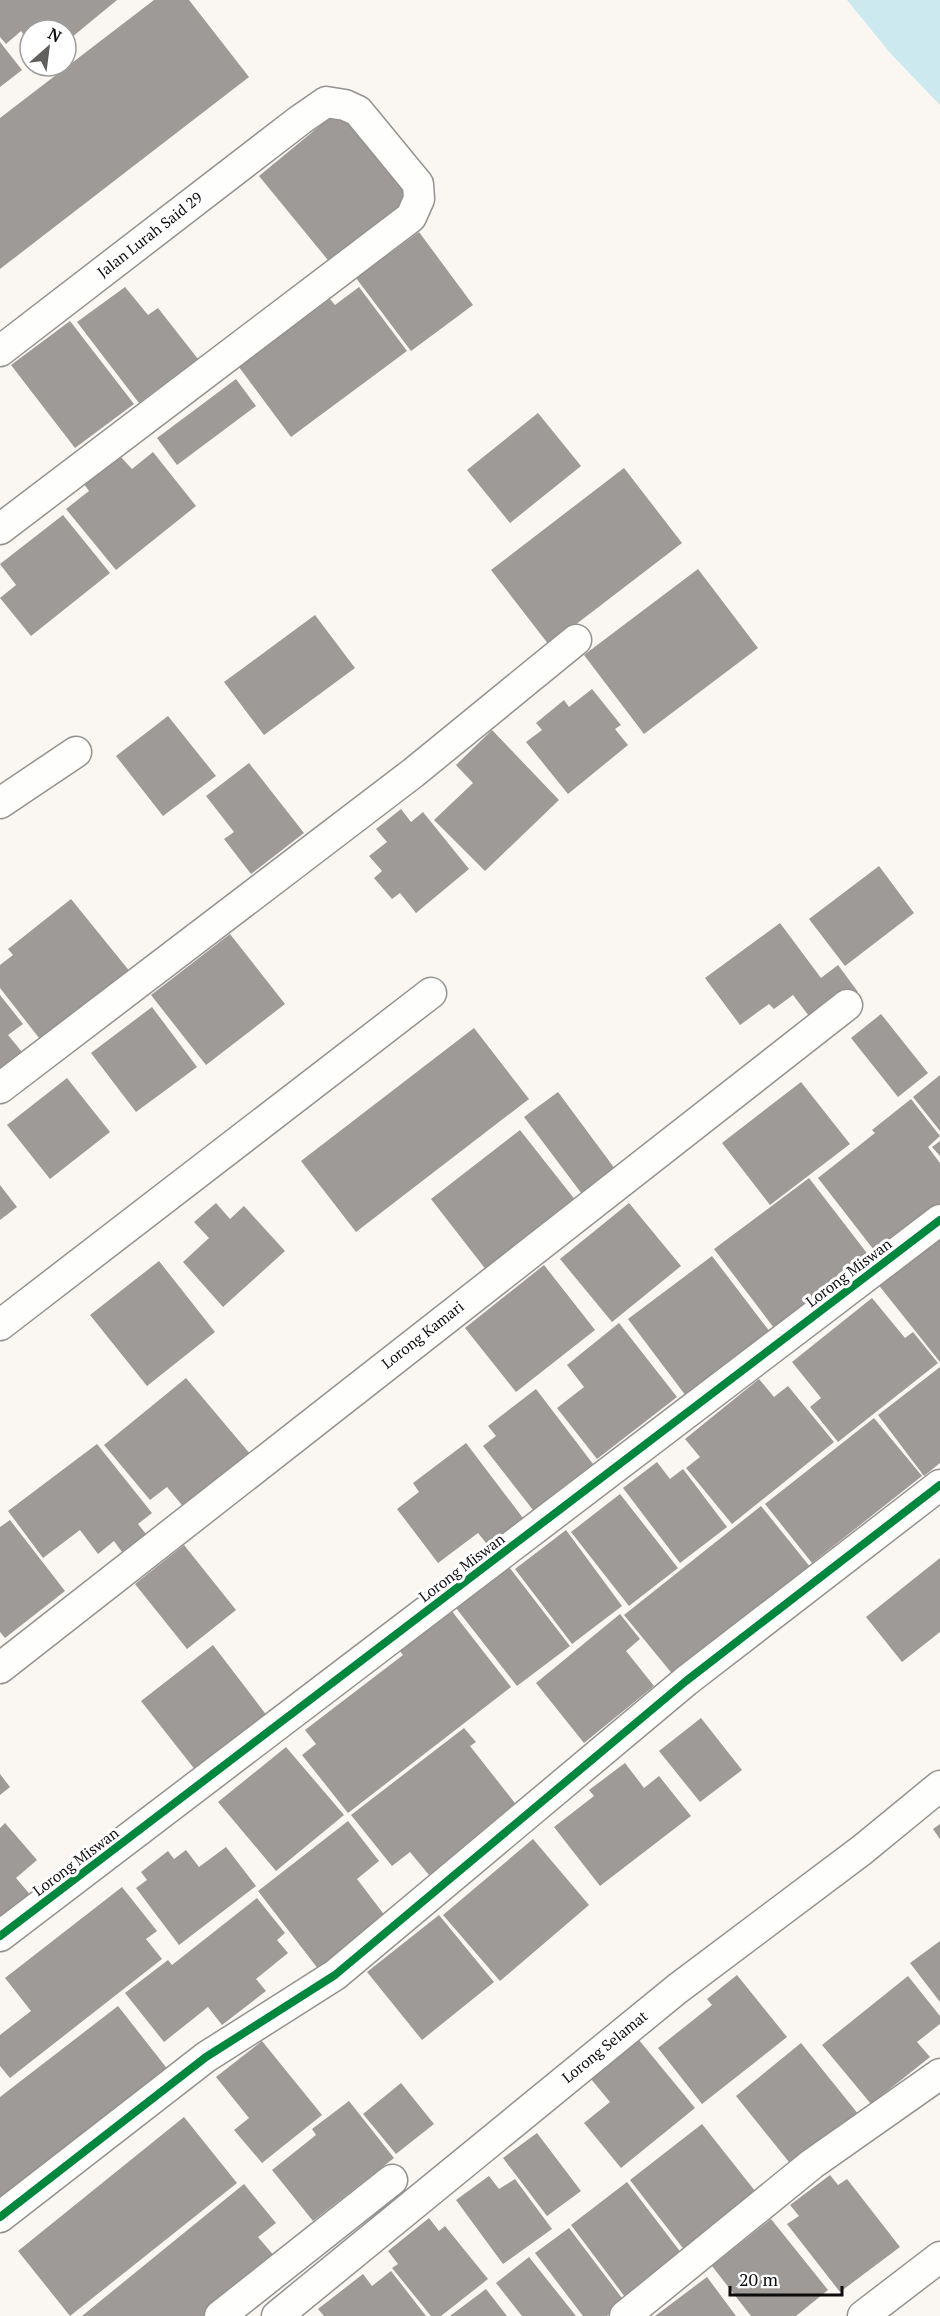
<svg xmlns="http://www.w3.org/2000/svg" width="940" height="2316" font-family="'PT Serif',serif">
	<rect width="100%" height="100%" fill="#faf7f2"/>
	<path fill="#cce9ef" d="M 847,0 L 940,0 L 940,105 L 891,54 Z"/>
	<path fill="#9d9a97" d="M 0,0 L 117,0 L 66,42 L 66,30 L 30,30 L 30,43 L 21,31 L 6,44 L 0,37 Z
		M 154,0 L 189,0 L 249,77 L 0,269 L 0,118 Z
		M 0,42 L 22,70 L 0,87 Z
		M 339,110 L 412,199 L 332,265 L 259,176 Z
		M 419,232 L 473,305 L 411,351 L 356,278 Z
		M 125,287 L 148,315 L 158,308 L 198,359 L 139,403 L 77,322 Z
		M 359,287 L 407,351 L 291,437 L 239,367 L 330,299 L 335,305 Z
		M 70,321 L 134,404 L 75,448 L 11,365 Z
		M 236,379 L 256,406 L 177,465 L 157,438 Z
		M 538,413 L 581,466 L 510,523 L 467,470 Z
		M 153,452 L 196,506 L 116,570 L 66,509 L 89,491 L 84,484 L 120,456 L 132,469 Z
		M 624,468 L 682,543 L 549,645 L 491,570 Z
		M 63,515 L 110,573 L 31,636 L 0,598 L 16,585 L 0,564 Z
		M 698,569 L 758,648 L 644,734 L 584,655 Z
		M 315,615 L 355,668 L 264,735 L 224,682 Z
		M 592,689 L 621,725 L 615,729 L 628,745 L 568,794 L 526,742 L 542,730 L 536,723 L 564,700 L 569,707 Z
		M 168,716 L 216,776 L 163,816 L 116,756 Z
		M 492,730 L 559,800 L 485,871 L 434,820 L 473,783 L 456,765 Z
		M 249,763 L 304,833 L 251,874 L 224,839 L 234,832 L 206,796 Z
		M 401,809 L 411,822 L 423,812 L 469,869 L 416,913 L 400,893 L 392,899 L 374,878 L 382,871 L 369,856 L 387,842 L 376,829 Z
		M 879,866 L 914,913 L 845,966 L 809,919 Z
		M 71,899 L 131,973 L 43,1043 L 0,988 L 0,965 L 13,955 L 8,949 Z
		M 780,923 L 821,978 L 838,965 L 858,992 L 815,1024 L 793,995 L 774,1009 L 769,1004 L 740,1025 L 705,978 Z
		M 230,934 L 285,1004 L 206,1065 L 151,995 Z
		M 0,995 L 23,1024 L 8,1035 L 22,1052 L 0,1069 Z
		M 152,1007 L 197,1067 L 136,1112 L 91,1053 Z
		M 881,1014 L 928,1073 L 898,1097 L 851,1038 Z
		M 474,1028 L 529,1099 L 356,1232 L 301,1161 Z
		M 940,1075 L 940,1131 L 913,1097 Z
		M 67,1078 L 110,1132 L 50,1179 L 7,1125 Z
		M 801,1082 L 850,1144 L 770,1205 L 722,1143 Z
		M 558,1092 L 618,1173 L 585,1198 L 524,1117 Z
		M 911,1099 L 940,1136 L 928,1147 L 940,1163 L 940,1206 L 877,1254 L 818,1178 L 875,1133 L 872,1130 Z
		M 520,1130 L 576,1201 L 487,1271 L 431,1199 Z
		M 940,1141 L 940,1156 L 932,1147 Z
		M 809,1178 L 873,1261 L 777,1332 L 714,1249 Z
		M 0,1185 L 17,1207 L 0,1220 Z
		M 216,1203 L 230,1219 L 244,1206 L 285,1251 L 223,1307 L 183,1262 L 209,1238 L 194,1222 Z
		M 629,1203 L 681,1266 L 612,1322 L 560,1259 Z
		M 940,1234 L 940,1362 L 877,1283 Z
		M 712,1256 L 773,1336 L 689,1400 L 628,1319 Z
		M 159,1261 L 215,1332 L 147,1386 L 90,1315 Z
		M 544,1265 L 595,1330 L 516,1392 L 465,1328 Z
		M 872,1298 L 905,1338 L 913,1332 L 938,1363 L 838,1442 L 810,1407 L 821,1398 L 792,1362 Z
		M 619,1323 L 677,1397 L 597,1459 L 557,1408 L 584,1387 L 567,1365 Z
		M 940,1367 L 940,1463 L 924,1476 L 878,1415 Z
		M 186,1378 L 251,1455 L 186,1510 L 167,1487 L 150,1500 L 104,1445 Z
		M 759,1379 L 774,1397 L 788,1386 L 834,1442 L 732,1524 L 686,1468 L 700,1457 L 685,1439 Z
		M 536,1389 L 593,1464 L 533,1510 L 483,1446 L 496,1436 L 488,1426 Z
		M 874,1418 L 922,1476 L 812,1563 L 765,1504 Z
		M 466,1443 L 526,1522 L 491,1549 L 478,1533 L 438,1563 L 397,1509 L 419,1492 L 413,1483 Z
		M 97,1444 L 152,1513 L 138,1524 L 146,1534 L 122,1552 L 114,1541 L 98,1554 L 80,1530 L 43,1558 L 8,1511 Z
		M 657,1462 L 670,1479 L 683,1469 L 727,1527 L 680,1563 L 623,1488 Z
		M 620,1494 L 678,1568 L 629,1606 L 571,1532 Z
		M 761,1506 L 811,1568 L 674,1676 L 624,1615 Z
		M 10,1520 L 65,1591 L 5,1638 L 0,1632 L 0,1527 Z
		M 566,1530 L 622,1606 L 572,1644 L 515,1569 Z
		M 184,1545 L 236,1610 L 187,1649 L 135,1584 Z
		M 940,1558 L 940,1632 L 902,1662 L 866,1617 Z
		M 509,1567 L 570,1646 L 517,1686 L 456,1608 Z
		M 451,1610 L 511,1687 L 348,1813 L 302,1755 L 316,1744 L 305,1730 L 403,1655 L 399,1650 Z
		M 620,1614 L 640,1639 L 626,1651 L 654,1686 L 584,1743 L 536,1683 Z
		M 213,1645 L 271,1721 L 200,1776 L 141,1701 Z
		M 701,1718 L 742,1770 L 700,1802 L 659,1751 Z
		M 464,1728 L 476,1742 L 470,1746 L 518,1807 L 429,1875 L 410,1852 L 392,1866 L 351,1815 Z
		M 286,1747 L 344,1815 L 276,1871 L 218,1802 Z
		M 625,1763 L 644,1788 L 659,1776 L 691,1816 L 600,1886 L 554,1827 L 594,1796 L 589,1790 Z
		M 0,1774 L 10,1787 L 0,1795 Z
		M 348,1821 L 379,1861 L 357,1879 L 386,1917 L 319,1970 L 258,1891 Z
		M 5,1823 L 37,1860 L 16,1878 L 33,1898 L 0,1927 L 0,1828 Z
		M 940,1824 L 940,1839 L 933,1829 Z
		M 533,1839 L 589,1905 L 500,1981 L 443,1915 Z
		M 226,1847 L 256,1886 L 179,1945 L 136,1888 L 147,1880 L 141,1872 L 168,1851 L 174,1859 L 186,1850 L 199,1867 Z
		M 122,1887 L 157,1931 L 146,1939 L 162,1959 L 10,2078 L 0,2066 L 0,2035 L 31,2011 L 5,1978 Z
		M 257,1898 L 285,1933 L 277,1940 L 288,1953 L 256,1979 L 266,1991 L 222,2025 L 208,2007 L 164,2042 L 125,1993 L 168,1960 L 172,1965 Z
		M 439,1915 L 494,1982 L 422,2040 L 367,1972 Z
		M 940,1941 L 940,2002 L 910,1963 Z
		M 737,1975 L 787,2037 L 702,2104 L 658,2048 L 712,2005 L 707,1999 Z
		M 908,1976 L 940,2016 L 940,2024 L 917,2042 L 930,2057 L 871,2104 L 822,2045 Z
		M 118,2006 L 169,2071 L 0,2202 L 0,2097 Z
		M 639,2040 L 695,2108 L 621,2168 L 584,2123 L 610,2102 L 591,2079 Z
		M 262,2041 L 322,2115 L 262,2163 L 234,2130 L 249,2118 L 216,2077 Z
		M 801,2043 L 859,2115 L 793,2167 L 736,2096 Z
		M 401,2083 L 434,2124 L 396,2154 L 363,2114 Z
		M 349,2101 L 394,2158 L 313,2221 L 272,2170 L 316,2135 L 312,2129 Z
		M 184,2117 L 237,2183 L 70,2316 L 18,2251 Z
		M 702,2124 L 759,2196 L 686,2252 L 630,2180 Z
		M 537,2133 L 581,2191 L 547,2216 L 503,2158 Z
		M 830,2175 L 838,2185 L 847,2179 L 900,2247 L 840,2292 L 787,2224 L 799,2216 L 790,2205 Z
		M 489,2176 L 499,2189 L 515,2179 L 552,2229 L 503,2264 L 456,2200 Z
		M 627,2182 L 682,2254 L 625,2297 L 571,2225 Z
		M 244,2184 L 276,2223 L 258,2237 L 276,2258 L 204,2316 L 82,2316 Z
		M 429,2218 L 439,2231 L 445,2226 L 488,2279 L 441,2316 L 431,2316 L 392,2268 L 398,2264 L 388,2251 Z
		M 771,2219 L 828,2290 L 796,2316 L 751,2316 L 712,2266 Z
		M 569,2228 L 625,2302 L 607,2316 L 583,2316 L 535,2253 Z
		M 529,2257 L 576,2316 L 522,2316 L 496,2283 Z
		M 391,2271 L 426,2316 L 324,2316 L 318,2309 L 363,2274 L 372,2286 Z
		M 707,2277 L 736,2316 L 655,2316 Z
		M 486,2289 L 507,2316 L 450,2316 Z"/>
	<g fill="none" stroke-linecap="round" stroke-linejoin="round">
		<defs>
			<path id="street" d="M 0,351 L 300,120 L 326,102 L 345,105 L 358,111 L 418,184 L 419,199 L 411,217 L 0,529
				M 0,803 L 76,752
				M 0,1088 L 413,773 L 576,640
				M 0,1325 L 431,993
				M 0,1668 L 847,1005
				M 0,1936 L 940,1220
				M 0,2217 L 206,2057 L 335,1975 L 686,1681 L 940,1485
				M 220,2316 L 392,2180
				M 277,2316 L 677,1989 L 862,1850 L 940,1786
				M 625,2316 L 812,2164 L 940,2074
				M 863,2316 L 940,2257"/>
		</defs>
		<use href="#street" stroke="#949290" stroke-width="33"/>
		<use href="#street" stroke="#fefefd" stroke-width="30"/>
		<defs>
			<path id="cycleway" d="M 0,1936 L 940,1220
				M 0,2217 L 206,2057 L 335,1975 L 686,1681 L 940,1485"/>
		</defs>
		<use href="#cycleway" stroke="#fff" stroke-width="11"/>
		<use href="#cycleway" stroke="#00873e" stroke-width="8"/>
	</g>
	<g text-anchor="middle" stroke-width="6" stroke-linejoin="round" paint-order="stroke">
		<g font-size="15" fill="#0d0d0d" stroke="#fff">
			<text transform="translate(150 235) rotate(-38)" y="5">Jalan Lurah Said 29</text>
			<text transform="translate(849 1273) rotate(-37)" y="5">Lorong Miswan</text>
			<text transform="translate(423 1335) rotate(-38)" y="5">Lorong Kamari</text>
			<text transform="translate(462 1568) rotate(-37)" y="5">Lorong Miswan</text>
			<text transform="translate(76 1862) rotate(-37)" y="5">Lorong Miswan</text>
			<text transform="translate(605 2047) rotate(-39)" y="5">Lorong Selamat</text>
		</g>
	</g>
	<g transform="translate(48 48) rotate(28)"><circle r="28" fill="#ffffff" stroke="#9e9e9e" stroke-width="1.5"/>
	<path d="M0-4.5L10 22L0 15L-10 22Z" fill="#605f5d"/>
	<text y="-9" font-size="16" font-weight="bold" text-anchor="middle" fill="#0d0d0d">N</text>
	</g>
	<path d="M730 2286v9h112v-9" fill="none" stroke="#0d0d0d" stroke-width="3"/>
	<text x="739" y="2286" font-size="18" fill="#0d0d0d" stroke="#ffffff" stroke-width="4.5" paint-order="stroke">20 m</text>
</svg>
